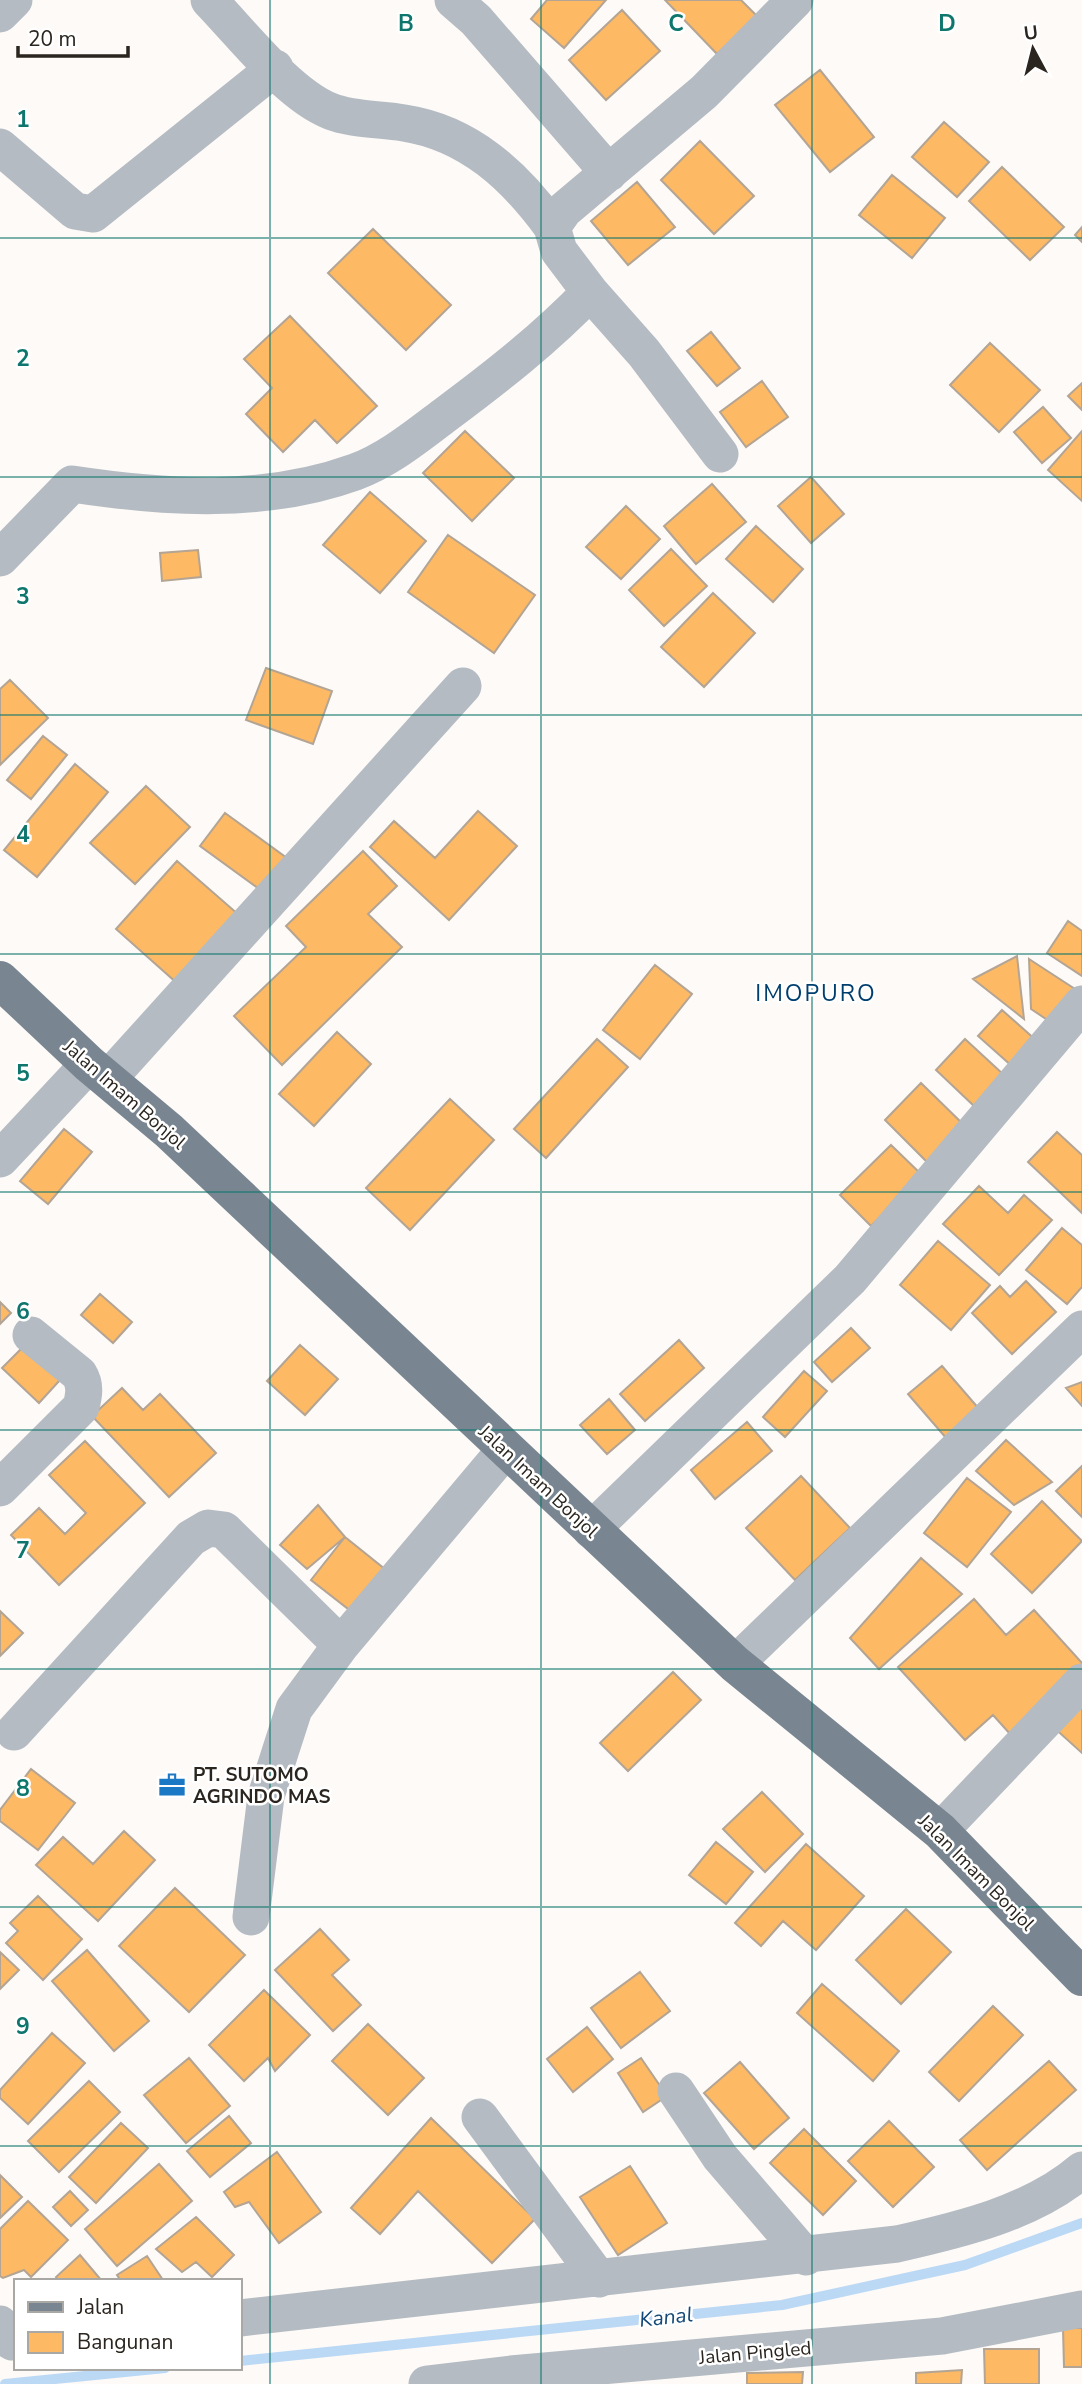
<svg xmlns="http://www.w3.org/2000/svg" width="1082" height="2384" font-family="'Nunito Sans',sans-serif">
	<rect width="100%" height="100%" fill="#fdfaf7"/>
	<g fill="none" stroke-linecap="round" stroke-linejoin="round">
		<path stroke="#bbd8f5" stroke-width="10" d="M 240,2361 L 782,2305 L 965,2265 L 1082,2223
			M 5,2384 L 165,2368"/>
	</g>
	<path fill="#fdb964" stroke="#b3a494" stroke-width="2" d="M 547,0 L 606,0 L 564,48 L 531,19 Z
		M 665,0 L 741,0 L 757,16 L 717,54 Z
		M 622,10 L 660,51 L 606,100 L 569,60 Z
		M 820,70 L 874,137 L 830,172 L 775,105 Z
		M 944,122 L 989,162 L 957,197 L 912,157 Z
		M 700,141 L 754,196 L 714,234 L 661,180 Z
		M 1002,167 L 1064,227 L 1030,260 L 969,201 Z
		M 892,175 L 945,218 L 912,258 L 859,215 Z
		M 637,182 L 675,227 L 628,265 L 591,221 Z
		M 1082,227 L 1082,242 L 1075,235 Z
		M 373,229 L 451,305 L 406,350 L 328,273 Z
		M 290,316 L 377,406 L 337,443 L 315,420 L 283,452 L 246,414 L 272,388 L 244,359 Z
		M 711,332 L 740,368 L 717,386 L 687,351 Z
		M 990,343 L 1040,390 L 999,432 L 950,385 Z
		M 762,381 L 788,417 L 746,447 L 720,412 Z
		M 1082,383 L 1082,410 L 1068,396 Z
		M 1043,407 L 1071,438 L 1042,463 L 1014,432 Z
		M 465,431 L 514,478 L 472,521 L 423,473 Z
		M 1082,431 L 1082,501 L 1048,470 Z
		M 811,477 L 844,514 L 811,543 L 778,506 Z
		M 712,484 L 746,522 L 696,564 L 664,526 Z
		M 370,492 L 426,541 L 380,593 L 323,545 Z
		M 626,506 L 660,539 L 621,579 L 586,547 Z
		M 756,526 L 803,569 L 773,602 L 726,559 Z
		M 448,535 L 535,595 L 494,653 L 408,592 Z
		M 671,549 L 707,586 L 664,626 L 629,590 Z
		M 198,550 L 201,577 L 162,581 L 160,553 Z
		M 713,593 L 755,633 L 704,687 L 661,647 Z
		M 266,668 L 332,691 L 313,744 L 246,720 Z
		M 10,680 L 48,718 L 0,765 L 0,689 Z
		M 43,736 L 67,755 L 31,799 L 7,780 Z
		M 75,764 L 108,792 L 37,877 L 4,850 Z
		M 146,786 L 190,827 L 135,884 L 90,843 Z
		M 478,811 L 517,846 L 449,920 L 370,847 L 394,821 L 435,858 Z
		M 225,813 L 291,861 L 266,894 L 200,846 Z
		M 363,851 L 397,886 L 368,914 L 402,947 L 282,1065 L 234,1016 L 306,947 L 286,926 Z
		M 177,861 L 239,915 L 178,984 L 116,929 Z
		M 1068,921 L 1082,931 L 1082,976 L 1047,953 Z
		M 1017,956 L 1024,1019 L 973,979 Z
		M 1029,959 L 1075,989 L 1052,1023 L 1031,1009 Z
		M 655,965 L 692,994 L 640,1059 L 603,1030 Z
		M 1002,1010 L 1037,1041 L 1013,1067 L 978,1036 Z
		M 337,1032 L 371,1064 L 314,1126 L 279,1094 Z
		M 597,1039 L 628,1067 L 546,1158 L 514,1129 Z
		M 965,1039 L 1004,1075 L 974,1106 L 936,1070 Z
		M 921,1083 L 965,1126 L 927,1162 L 885,1120 Z
		M 450,1099 L 494,1140 L 410,1230 L 366,1188 Z
		M 64,1129 L 92,1152 L 48,1204 L 20,1181 Z
		M 1057,1132 L 1082,1155 L 1082,1213 L 1028,1162 Z
		M 891,1145 L 922,1175 L 871,1226 L 840,1195 Z
		M 979,1186 L 1008,1213 L 1024,1195 L 1052,1220 L 999,1275 L 943,1224 Z
		M 1062,1228 L 1082,1245 L 1082,1287 L 1067,1304 L 1026,1270 Z
		M 938,1241 L 990,1285 L 951,1330 L 900,1285 Z
		M 1026,1281 L 1056,1312 L 1012,1354 L 972,1313 L 1000,1286 L 1010,1297 Z
		M 100,1294 L 132,1322 L 113,1343 L 81,1315 Z
		M 0,1302 L 11,1313 L 0,1324 Z
		M 851,1328 L 870,1348 L 832,1382 L 814,1362 Z
		M 679,1340 L 704,1368 L 645,1421 L 620,1394 Z
		M 300,1345 L 338,1379 L 305,1415 L 267,1381 Z
		M 24,1346 L 60,1380 L 39,1403 L 2,1368 Z
		M 942,1366 L 980,1410 L 947,1439 L 908,1394 Z
		M 804,1371 L 827,1391 L 785,1437 L 763,1417 Z
		M 1082,1382 L 1082,1406 L 1066,1388 Z
		M 122,1388 L 143,1410 L 160,1394 L 216,1453 L 169,1497 L 92,1416 Z
		M 609,1399 L 635,1430 L 607,1454 L 580,1425 Z
		M 747,1422 L 772,1451 L 715,1499 L 691,1470 Z
		M 1006,1440 L 1052,1482 L 1014,1505 L 976,1471 Z
		M 85,1441 L 145,1503 L 59,1585 L 11,1535 L 39,1508 L 65,1534 L 86,1513 L 49,1475 Z
		M 1082,1466 L 1082,1517 L 1056,1491 Z
		M 801,1476 L 850,1528 L 795,1580 L 746,1528 Z
		M 967,1478 L 1011,1512 L 967,1567 L 924,1533 Z
		M 1042,1501 L 1082,1541 L 1032,1593 L 991,1554 Z
		M 318,1505 L 345,1537 L 307,1569 L 280,1545 Z
		M 345,1537 L 386,1570 L 352,1612 L 311,1580 Z
		M 921,1558 L 962,1594 L 879,1669 L 850,1638 Z
		M 974,1599 L 1006,1635 L 1034,1610 L 1082,1663 L 1082,1673 L 1011,1735 L 993,1715 L 965,1740 L 898,1667 Z
		M 0,1611 L 23,1633 L 0,1656 Z
		M 673,1672 L 701,1700 L 628,1771 L 600,1743 Z
		M 1082,1692 L 1082,1753 L 1051,1725 Z
		M 31,1769 L 75,1803 L 38,1850 L 0,1821 L 0,1810 Z
		M 762,1792 L 803,1834 L 765,1872 L 723,1829 Z
		M 124,1831 L 155,1860 L 98,1921 L 36,1865 L 63,1837 L 93,1864 Z
		M 716,1842 L 753,1872 L 726,1904 L 689,1875 Z
		M 806,1844 L 864,1896 L 816,1950 L 783,1921 L 761,1946 L 735,1923 Z
		M 175,1888 L 245,1955 L 189,2012 L 119,1946 Z
		M 38,1896 L 82,1939 L 43,1980 L 6,1943 L 18,1931 L 10,1923 Z
		M 906,1909 L 951,1952 L 901,2004 L 856,1960 Z
		M 320,1929 L 349,1960 L 332,1975 L 361,2005 L 333,2031 L 275,1970 Z
		M 87,1950 L 149,2021 L 114,2051 L 52,1981 Z
		M 0,1952 L 19,1970 L 0,1989 Z
		M 640,1972 L 670,2011 L 621,2048 L 591,2008 Z
		M 822,1984 L 899,2051 L 873,2081 L 797,2013 Z
		M 264,1990 L 310,2035 L 275,2071 L 268,2058 L 244,2081 L 209,2045 Z
		M 993,2006 L 1023,2035 L 959,2101 L 929,2072 Z
		M 368,2024 L 424,2078 L 388,2115 L 332,2061 Z
		M 587,2027 L 613,2059 L 573,2092 L 547,2059 Z
		M 52,2033 L 85,2063 L 28,2124 L 0,2098 L 0,2090 Z
		M 189,2058 L 230,2106 L 186,2143 L 144,2095 Z
		M 641,2058 L 667,2096 L 643,2112 L 618,2073 Z
		M 1049,2061 L 1076,2090 L 987,2170 L 960,2140 Z
		M 740,2062 L 789,2118 L 754,2149 L 704,2093 Z
		M 89,2081 L 120,2112 L 59,2172 L 28,2141 Z
		M 229,2116 L 251,2143 L 210,2177 L 187,2151 Z
		M 431,2118 L 535,2219 L 492,2263 L 418,2191 L 380,2234 L 351,2208 Z
		M 889,2121 L 934,2167 L 893,2207 L 848,2161 Z
		M 121,2123 L 148,2148 L 96,2203 L 69,2177 Z
		M 804,2129 L 856,2181 L 823,2215 L 770,2163 Z
		M 277,2152 L 321,2212 L 279,2243 L 249,2202 L 235,2207 L 224,2192 Z
		M 159,2164 L 192,2201 L 117,2266 L 85,2229 Z
		M 630,2166 L 667,2223 L 618,2255 L 580,2197 Z
		M 0,2175 L 22,2197 L 0,2218 Z
		M 70,2191 L 88,2210 L 71,2226 L 53,2207 Z
		M 28,2201 L 68,2240 L 31,2277 L 24,2270 L 3,2278 L 0,2276 L 0,2229 Z
		M 196,2217 L 234,2255 L 212,2277 L 196,2262 L 182,2272 L 156,2249 Z
		M 80,2255 L 102,2281 L 59,2281 L 56,2277 Z
		M 147,2256 L 163,2280 L 121,2281 L 117,2275 Z
		M 1063,2328 L 1082,2328 L 1082,2367 L 1064,2367 Z
		M 984,2349 L 1039,2349 L 1039,2384 L 985,2384 Z
		M 962,2370 L 961,2384 L 916,2384 L 916,2373 Z
		M 803,2372 L 802,2384 L 747,2384 L 747,2373 Z"/>
	<g fill="none" stroke-linecap="round" stroke-linejoin="round">
		<path stroke="#b4bbc2" stroke-width="37" d="M 209,0 C 242,34 288,94 330,111 C 352,120 381,119 404,123 C 469,133 515,176 552,227
			M 453,0 L 476,20 L 609,173
			M 0,14 L 14,0
			M 0,147 L 75,211 L 93,214 L 275,68
			M 590,292 L 644,353 L 720,454
			M 0,558 L 72,484 C 165,498 264,505 355,472 C 388,460 417,436 445,415 C 496,377 546,338 590,292 L 559,251 L 552,227 L 564,210 L 704,92 L 795,0
			M 108,1079 L 463,686
			M 0,1159 L 89,1064
			M 0,1488 L 81,1407 C 84,1395 86,1385 79,1374 L 31,1335
			M 591,1530 L 850,1279 L 1082,1004
			M 735,1664 L 1082,1329
			M 14,1732 L 191,1538 L 208,1528 L 224,1530 L 341,1645
			M 940,1831 L 1082,1682
			M 251,1917 L 266,1796 L 294,1709 L 341,1645 L 506,1449
			M 676,2091 L 720,2157 L 806,2257
			M 480,2117 L 599,2279
			M 240,2318 L 897,2244 C 959,2230 1032,2213 1082,2170
			M 0,2324 L 12,2342
			M 427,2384 L 511,2374 L 942,2336 L 1082,2309"/>
		<path stroke="#798692" stroke-width="38" d="M 0,980 L 89,1064 L 169,1131 L 735,1664 L 940,1831 L 1082,1977"/>
	</g>
	<path fill="none" stroke="#0f766e" stroke-width="2" stroke-opacity="0.55" d="M 270,0 L 270,2384M 541,0 L 541,2384M 812,0 L 812,2384M 0,238 L 1082,238M 0,477 L 1082,477M 0,715 L 1082,715M 0,954 L 1082,954M 0,1192 L 1082,1192M 0,1430 L 1082,1430M 0,1669 L 1082,1669M 0,1907 L 1082,1907M 0,2146 L 1082,2146"/>
	<defs>
		<symbol id="office-bare" viewBox="-9 -9 18 18"><path d="M-6-3h4V-5.5h4V-3h4V5H-6ZM-1-4.5V-3h2v-1.5ZM-6 0V1H6V0Z" fill="#1b78c5" stroke="#fff" stroke-width="2.5" paint-order="stroke"/></symbol>
	</defs>
	<g fill-rule="evenodd">
		<use href="#office-bare" x="153" y="1766" width="38" height="38"/>
	</g>
	<g text-anchor="middle" stroke-width="5" stroke-linejoin="round" paint-order="stroke">
		<g font-size="19" fill="#2b251f" stroke="#fff">
			<text transform="translate(125 1094) rotate(41)" y="7">Jalan Imam Bonjol</text>
			<text transform="translate(539 1481) rotate(43)" y="7">Jalan Imam Bonjol</text>
			<text transform="translate(977 1872) rotate(45)" y="7">Jalan Imam Bonjol</text>
			<text transform="translate(755 2352) rotate(-5)" y="7">Jalan Pingled</text>
		</g>
		<g font-size="19" font-weight="bold" fill="#2b251f" stroke="#fff" text-anchor="start">
			<text x="193" y="1781">PT. SUTOMO<tspan x="193" dy="22">AGRINDO MAS</tspan></text>
		</g>
		<g font-size="21" font-style="italic" fill="#144977" stroke="#fff">
			<text transform="translate(666 2317) rotate(-6)" y="7">Kanal</text>
		</g>
		<g font-size="23" letter-spacing="2" fill="#003e6e" stroke="#fff">
			<text x="816" y="1001">IMOPURO</text>
		</g>
	</g>
	<g font-size="23" text-anchor="middle" font-weight="bold" fill="#0f766e" stroke="#fff" stroke-width="5" stroke-linejoin="round" paint-order="stroke">
		<text x="406" y="31">B</text>
		<text x="676" y="31">C</text>
		<text x="947" y="31">D</text>
		<text x="23" y="127">1</text>
		<text x="23" y="366">2</text>
		<text x="23" y="604">3</text>
		<text x="23" y="842">4</text>
		<text x="23" y="1081">5</text>
		<text x="23" y="1319">6</text>
		<text x="23" y="1558">7</text>
		<text x="23" y="1796">8</text>
		<text x="23" y="2034">9</text>
	</g>
	<rect x="14" y="2279" width="228" height="91" fill="#ffffff" stroke="#aaa8a5" stroke-width="2"/>
	<rect x="28" y="2302" width="35" height="10" fill="#798692" stroke="#aaa8a5" stroke-width="2"/>
	<text x="77" y="2314" font-size="21" fill="#2b251f">Jalan</text>
	<rect x="28" y="2332" width="35" height="21" fill="#fdb964" stroke="#aaa8a5" stroke-width="2"/>
	<text x="77" y="2349" font-size="21" fill="#2b251f">Bangunan</text>
	<g transform="translate(1033 49) rotate(353)" stroke="#ffffff" stroke-width="5" paint-order="stroke">
	<path d="M0-5L12 26L0 18L-12 26Z" fill="#2b251f"/>
	<text y="-10" font-size="19" font-weight="bold" text-anchor="middle" fill="#2b251f">U</text>
	</g>
	<path d="M18 46v10h110v-10" fill="none" stroke="#2b251f" stroke-width="3.5"/>
	<text x="28" y="46" font-size="21" fill="#2b251f" stroke="#ffffff" stroke-width="5" paint-order="stroke">20 m</text>
</svg>
